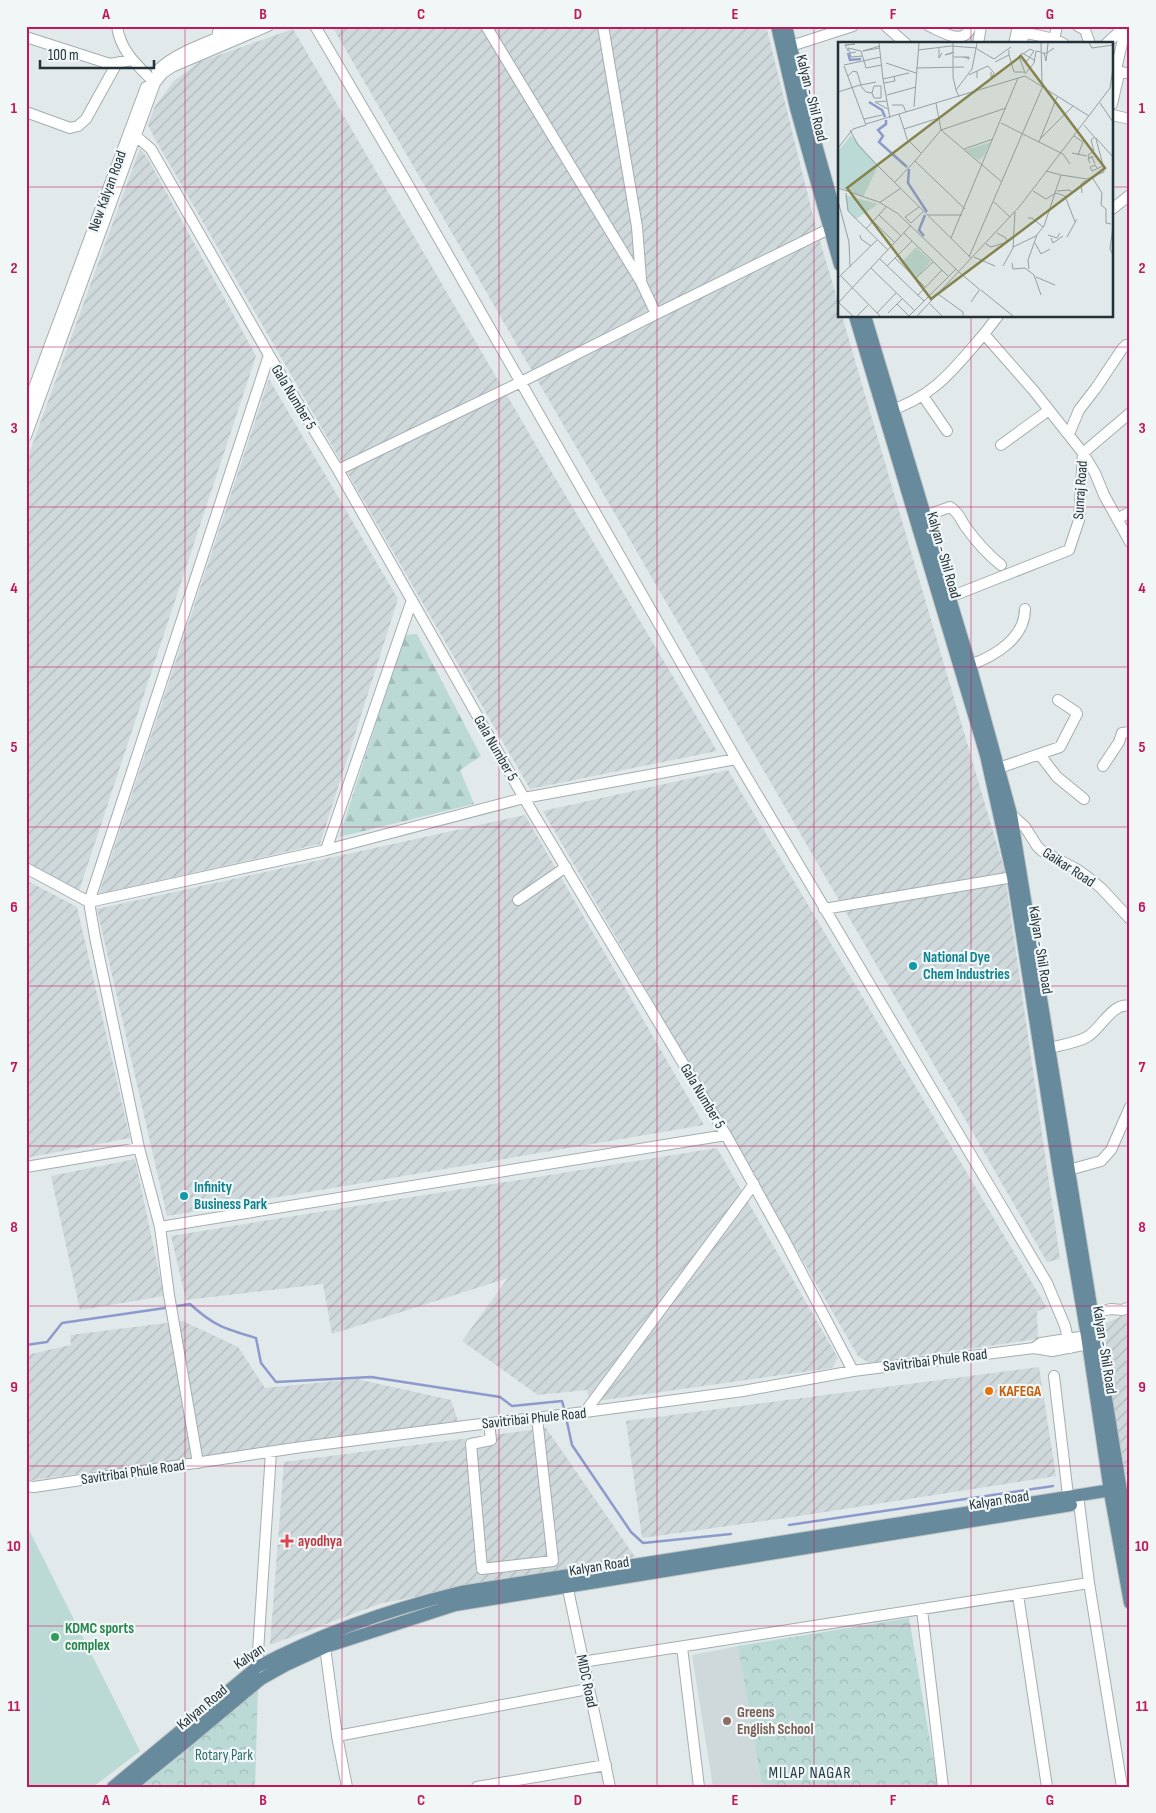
<svg xmlns="http://www.w3.org/2000/svg" width="1156" height="1813" font-family="'Sofia Sans Condensed',sans-serif">
	<defs>
		<pattern id="industrial-furrows" width="10" height="10" patternUnits="userSpaceOnUse" patternTransform="scale(1.25)"><rect width="10" height="10" fill="#cfd8da"/><path d="M-1 1l2-2M0 10L10 0M9 11l2-2" fill="none" stroke="#b1babc"/></pattern>
		<pattern id="forest-firs" width="22" height="20" patternUnits="userSpaceOnUse" patternTransform="scale(1.25)"><rect width="22" height="20" fill="#bbdad6"/><path d="M5 1l3.5 6h-7zM16 11l3.5 6h-7z" fill="#a0bcb8"/></pattern>
		<pattern id="park-crowns" width="20" height="18" patternUnits="userSpaceOnUse" patternTransform="scale(1.25)"><rect width="20" height="18" fill="#bbdad6"/><path d="M2 6a3 3 0 1 1 6 0M12 15a3 3 0 1 1 6 0" fill="none" stroke="#a0bcb8"/></pattern>
	</defs>
	<rect width="100%" height="100%" fill="#e1e9ea"/>
	<path fill="#cfd8da" d="M 738,1646 L 762,1787 L 713,1787 L 692,1655 Z"/>
	<path fill="url(#industrial-furrows)" d="M 332,26 L 766,26 L 816,228 L 840,308 L 840,316 L 842,316 L 1004,869 L 1060,1259 L 1047,1262 L 895,997 Z
		M 293,29 L 544,459 L 717,751 L 530,789 L 155,139 L 148,125 L 155,106 L 174,81 L 199,62 Z
		M 140,148 L 148,159 L 256,356 L 79,891 L 26,862 L 26,462 Z
		M 269,379 L 398,599 L 320,844 L 99,894 Z
		M 728,770 L 1047,1308 L 1037,1311 L 1038,1339 L 869,1363 L 858,1356 L 543,811 Z
		M 525,815 L 704,1125 L 167,1216 L 97,909 Z
		M 26,880 L 77,907 L 130,1138 L 26,1158 Z
		M 717,1148 L 838,1358 L 832,1368 L 590,1402 L 587,1390 L 538,1395 L 462,1341 L 508,1278 L 332,1334 L 323,1284 L 186,1300 L 171,1236 Z
		M 135,1159 L 164,1296 L 80,1310 L 51,1176 Z
		M 1130,1312 L 1130,1474 L 1126,1475 L 1098,1327 Z
		M 183,1321 L 238,1347 L 265,1388 L 357,1379 L 451,1400 L 458,1421 L 26,1481 L 26,1355 L 71,1345 L 70,1335 Z
		M 1039,1367 L 1056,1476 L 799,1516 L 642,1538 L 626,1421 Z
		M 546,1428 L 635,1557 L 382,1603 L 270,1645 L 284,1462 Z"/>
	<path fill="url(#forest-firs)" d="M 417,634 L 481,756 L 460,770 L 474,804 L 339,837 L 405,635 Z"/>
	<path fill="url(#park-crowns)" d="M 909,1618 L 938,1787 L 762,1787 L 738,1646 Z
		M 258,1686 L 255,1787 L 134,1787 Z"/>
	<path fill="#bbdad6" d="M 26,1524 L 140,1751 L 93,1787 L 26,1787 Z"/>
	<g fill="none" stroke-linecap="round" stroke-linejoin="round">
		<path stroke="#8c9bcc" stroke-width="2.5" d="M 177,1306 L 190,1304 C 214,1326 225,1329 256,1338 L 261,1363 L 276,1382 L 371,1377 L 500,1397 L 512,1406 L 562,1401 L 564,1408
			M 26,1345 L 47,1342 L 62,1323 L 165,1308
			M 567,1422 L 572,1445 L 631,1532 L 643,1543 L 731,1534
			M 789,1525 L 1053,1486"/>
		<defs>
			<path id="minor" d="M 117,26 C 120,51 138,66 155,83
				M 315,26 L 403,176 L 736,759 L 1047,1283 L 1065,1326 L 1070,1348
				M 603,26 L 637,227 L 641,279
				M 886,26 L 906,44
				M 929,26 C 943,32 964,47 971,26
				M 1078,26 L 1085,30 L 1090,44
				M 26,37 L 110,64 L 132,60
				M 217,39 L 218,32 L 222,26
				M 978,44 L 981,26
				M 1014,44 L 1018,26
				M 1021,44 L 1024,34 L 1027,33 L 1054,39 L 1064,44
				M 1053,44 L 1057,26
				M 1106,44 L 1118,33 L 1120,26
				M 791,46 L 853,26
				M 157,71 C 175,51 222,37 247,26
				M 1112,87 L 1126,26
				M 1112,104 L 1119,74 L 1122,72 L 1130,74
				M 26,112 L 70,128 L 78,126 L 86,119 L 117,63
				M 1112,115 L 1130,119
				M 129,132 L 137,137 L 151,149 L 269,355 L 338,470 L 524,798 L 726,1135 L 786,1243 L 853,1371
				M 1112,209 L 1130,195
				M 656,314 L 835,226
				M 984,334 L 998,316
				M 923,396 L 947,431
				M 26,409 L 146,87
				M 886,412 C 934,397 953,370 984,334 L 1034,391 L 1083,453 L 1095,473 L 1104,495 L 1130,542
				M 1069,434 L 1079,410 L 1096,388 L 1122,349 L 1126,345 L 1130,344
				M 26,436 L 155,83 L 163,73 L 172,67 L 268,26
				M 1001,445 L 1049,410
				M 338,470 L 521,382 L 656,314 L 641,282 L 486,26
				M 925,516 L 950,507 C 958,512 960,518 965,526 C 975,540 987,554 1001,565
				M 1117,519 L 1130,512
				M 950,597 L 1069,550 L 1079,520 L 1083,453 L 1130,413
				M 970,665 C 995,656 1025,638 1025,609
				M 1040,755 L 1057,777 L 1084,799
				M 1103,766 L 1119,742 L 1122,733 L 1130,732
				M 999,768 L 1060,747 L 1077,714 L 1076,712 L 1058,700
				M 1008,815 L 1011,814 L 1025,827 L 1037,846 L 1042,851 L 1078,870 L 1089,878 L 1101,888 L 1130,919
				M 326,850 L 412,600
				M 26,868 L 89,902 L 326,850 L 524,798 L 736,759
				M 518,900 L 566,867
				M 824,909 L 1013,877
				M 1049,1048 C 1061,1045 1076,1043 1087,1037 C 1101,1029 1112,1002 1130,1006
				M 26,1167 L 139,1148
				M 1069,1170 L 1101,1161 L 1111,1150 L 1130,1107
				M 160,1227 L 139,1148 L 95,937 L 89,902 L 269,355
				M 1092,1313 L 1111,1309 L 1122,1310 L 1130,1307
				M 1034,1348 L 1052,1351 L 1094,1343
				M 1054,1376 L 1069,1504
				M 585,1412 L 754,1184
				M 489,1423 L 491,1440 L 471,1444 L 482,1569 L 553,1561 L 537,1418
				M 198,1463 L 169,1295 L 160,1227 L 726,1135
				M 26,1486 L 34,1487 L 302,1447 L 473,1425 L 585,1412 L 743,1391 L 853,1371 L 1034,1348 L 1041,1343 L 1093,1335
				M 1078,1495 L 1089,1583 L 1122,1787
				M 566,1580 L 610,1787
				M 1018,1595 L 1047,1787
				M 922,1610 L 943,1787
				M 325,1647 L 337,1736 L 347,1787
				M 682,1647 L 699,1787
				M 582,1662 L 1089,1583
				M 259,1673 L 257,1667 L 271,1452
				M 337,1736 L 588,1689
				M 477,1787 L 606,1765"/>
			<path id="major" d="M 777,26 L 796,108 L 840,265
				M 786,26 L 805,106 L 840,230
				M 855,316 L 986,755 L 1013,877 L 1059,1172 L 1087,1336 L 1111,1498 L 1130,1603
				M 865,316 L 970,665 L 1011,814 L 1130,1546
				M 113,1787 L 257,1667 C 321,1633 391,1609 461,1592 L 1118,1489
				M 130,1787 L 188,1740 L 261,1679 L 286,1665 L 325,1647 L 455,1605 L 1071,1505"/>
		</defs>
		<use href="#minor" stroke="#a4aeb1" stroke-width="12"/>
		<use href="#major" stroke="#c1c6c8" stroke-width="14"/>
		<use href="#minor" stroke="#fff" stroke-width="10"/>
		<use href="#major" stroke="#688a9d" stroke-width="12"/>
	</g>
	<path fill="none" stroke="#c2185b" stroke-width="1" stroke-opacity="0.55" d="M 185,26 L 185,1787M 342,26 L 342,1787M 499,26 L 499,1787M 657,26 L 657,1787M 814,26 L 814,1787M 971,26 L 971,44M 26,187 L 840,187M 1112,187 L 1130,187M 971,316 L 971,1787M 26,347 L 1130,347M 26,507 L 1130,507M 26,667 L 1130,667M 26,827 L 1130,827M 26,986 L 1130,986M 26,1146 L 1130,1146M 26,1306 L 1130,1306M 26,1466 L 1130,1466M 26,1626 L 1130,1626"/>
	<g fill="#0f9aa8" stroke="#f1f6f7" stroke-width="2">
		<circle cx="913" cy="966" r="5"/>
		<circle cx="184" cy="1196" r="5"/>
	</g>
	<circle fill="#e8710a" stroke="#f1f6f7" stroke-width="2" cx="989" cy="1391" r="5"/>
	<path fill="#e0444e" stroke="#f1f6f7" stroke-width="2" d="M284.5 1533.5h5v5h5v5h-5v5h-5v-5h-5v-5h5z"/>
	<circle fill="#2e9e5b" stroke="#f1f6f7" stroke-width="2" cx="55" cy="1637" r="5"/>
	<circle fill="#8d6e63" stroke="#f1f6f7" stroke-width="2" cx="727" cy="1721" r="5"/>
	<g text-anchor="middle" stroke-width="4.5" stroke-linejoin="round" paint-order="stroke">
		<g font-size="15" fill="#233239" stroke="#f1f6f7">
			<text transform="translate(812 98) rotate(76)" y="5">Kalyan - Shil Road</text>
			<text transform="translate(107 191) rotate(-70)" y="5">New Kalyan Road</text>
			<text transform="translate(294 397) rotate(59)" y="5">Gala Number 5</text>
			<text transform="translate(1080 490) rotate(-86)" y="5">Sunraj Road</text>
			<text transform="translate(944 555) rotate(74)" y="5">Kalyan - Shil Road</text>
			<text transform="translate(496 748) rotate(60)" y="5">Gala Number 5</text>
			<text transform="translate(1069 867) rotate(33)" y="5">Gaikar Road</text>
			<text transform="translate(1041 950) rotate(81)" y="5">Kalyan - Shil Road</text>
			<text transform="translate(703 1096) rotate(59)" y="5">Gala Number 5</text>
			<text transform="translate(1105 1350) rotate(81)" y="5">Kalyan - Shil Road</text>
			<text transform="translate(935 1360) rotate(-7)" y="5">Savitribai Phule Road</text>
			<text transform="translate(534 1418) rotate(-6)" y="5">Savitribai Phule Road</text>
			<text transform="translate(133 1472) rotate(-8)" y="5">Savitribai Phule Road</text>
			<text transform="translate(999 1500) rotate(-9)" y="5">Kalyan Road</text>
			<text transform="translate(599 1566) rotate(-9)" y="5">Kalyan Road</text>
			<text transform="translate(249 1656) rotate(-34)" y="5">Kalyan</text>
			<text transform="translate(587 1681) rotate(78)" y="5">MIDC Road</text>
			<text transform="translate(202 1707) rotate(-40)" y="5">Kalyan Road</text>
		</g>
		<g font-size="15" font-weight="bold" fill="#0d838f" stroke="#f1f6f7" text-anchor="start">
			<text x="923" y="962">National Dye<tspan x="923" dy="17">Chem Industries</tspan></text>
			<text x="194" y="1192">Infinity<tspan x="194" dy="17">Business Park</tspan></text>
		</g>
		<g font-size="15" font-weight="bold" fill="#c56008" stroke="#f1f6f7" text-anchor="start">
			<text x="999" y="1396">KAFEGA</text>
		</g>
		<g font-size="15" font-weight="bold" fill="#be3a42" stroke="#f1f6f7" text-anchor="start">
			<text x="298" y="1546">ayodhya</text>
		</g>
		<g font-size="15" font-weight="bold" fill="#27864d" stroke="#f1f6f7" text-anchor="start">
			<text x="65" y="1633">KDMC sports<tspan x="65" dy="17">complex</tspan></text>
		</g>
		<g font-size="15" font-weight="bold" fill="#785e54" stroke="#f1f6f7" text-anchor="start">
			<text x="737" y="1717">Greens<tspan x="737" dy="17">English School</tspan></text>
		</g>
		<g font-size="15" fill="#306d6d" stroke="#f1f6f7">
			<text x="224" y="1760">Rotary Park</text>
		</g>
		<g font-size="16" letter-spacing="1" fill="#203b4a" stroke="#f1f6f7">
			<text x="810" y="1778">MILAP NAGAR</text>
		</g>
	</g>
	<g transform="translate(838 42)">
		<rect width="275" height="275" fill="#e1e9ea"/>
		<path d="M 153,100 L 145,115 L 140,118 L 127,108 Z" fill="#bbdad6"/>
		<path d="M 7,153 L 40,162 L 18,177 L 10,169 ZM 78,205 L 93,219 L 79,235 L 63,221 Z" fill="#bbdad6"/>
		<path d="M 13,93 L 40,124 L 25,155 L 1,145 L 0,141 L 1,108 Z" fill="#bbdad6"/>
		<path fill="none" stroke="#8c9bcc" stroke-width="2.5" d="M 10,11 L 12,18 L 23,17M 31,60 L 44,68 L 47,75M 48,78 L 48,82 L 40,88 L 45,94 L 41,100 L 69,125M 71,127 L 70,141 L 89,170M 86,194 L 81,188 L 87,173"/>
		<path fill="none" stroke="#95a0a3" stroke-width="1" d="M 41,1 L 45,37 L 71,31M 115,1 L 115,35 L 118,48M 203,1 L 204,42M 210,1 L 209,11 L 216,6M 251,1 L 254,6 L 275,3M 8,3 L 17,2 L 7,3 L 10,9M 42,4 L 25,9 L 42,6M 101,6 L 101,16 L 104,11M 139,7 L 156,17 L 173,5M 80,8 L 113,4 L 139,6M 18,10 L 12,11 L 13,15 L 24,14M 12,11 L 10,6 L 23,9 L 28,26 L 44,23M 114,11 L 107,13 L 116,10M 204,11 L 209,11 L 208,19 L 206,11M 171,13 L 176,30 L 186,30M 116,15 L 131,15 L 131,17 L 126,15M 185,18 L 189,19 L 196,9 L 192,7 L 185,12M 157,20 L 171,13 L 171,8M 48,21 L 78,31M 6,23 L 43,15M 78,26 L 126,25M 139,29 L 150,24 L 156,31 L 153,36 L 153,30M 187,31 L 181,14 L 184,11 L 196,18M 187,32 L 196,21 L 198,9 L 203,10M 131,33 L 139,29 L 139,36M 10,34 L 15,29 L 19,30 L 23,43 L 38,40M 45,37 L 52,76M 46,41 L 57,39 L 56,34M 0,50 L 22,43 L 28,50 L 34,51 L 36,44 L 43,44 L 43,56 L 36,56 L 34,51M 49,53 L 78,45M 121,55 L 118,48 L 134,27 L 139,1M 49,59 L 37,60 L 50,67M 98,61 L 103,88 L 164,140M 262,61 L 275,80M 54,63 L 65,63 L 68,70M 76,65 L 81,1M 61,72 L 66,87 L 101,76M 26,77 L 44,73M 163,81 L 201,100 L 219,55M 28,82 L 187,34 L 251,74M 246,83 L 258,97 L 265,123M 66,87 L 69,97 L 83,111M 12,88 L 20,103 L 40,124 L 133,216M 236,94 L 245,100 L 240,113M 203,96 L 235,64M 258,96 L 275,115M 201,100 L 225,112 L 232,122M 0,106 L 15,87 L 28,83 L 6,24M 126,107 L 155,97M 234,111 L 249,114M 255,114 L 251,116 L 250,113 L 256,109 L 253,98 L 257,95M 77,119 L 103,88 L 168,66M 252,121 L 250,117 L 254,115 L 257,122M 223,133 L 249,137 L 266,130 L 265,123 L 263,125 L 254,129 L 252,125 L 257,123 L 259,126M 254,135 L 264,151 L 263,163 L 268,167 L 268,181 L 273,182M 57,140 L 77,119 L 127,167M 0,146 L 41,160 L 59,171 L 121,230M 195,149 L 208,157 L 218,151 L 227,154 L 237,180M 219,149 L 232,148 L 234,152M 8,151 L 10,169 L 50,208M 244,151 L 243,142 L 248,138M 0,159 L 11,200 L 12,225M 156,160 L 172,175M 41,161 L 63,146M 81,165 L 67,175 L 73,181 L 86,169M 41,173 L 63,194M 90,173 L 124,173M 190,176 L 194,176 L 205,185M 35,179 L 57,201M 275,184 L 272,207 L 275,213M 28,187 L 48,165M 66,191 L 110,234M 22,193 L 23,197 L 33,204M 210,193 L 219,196 L 222,191M 229,195 L 239,177M 113,196 L 180,36M 213,196 L 215,201 L 225,194M 197,201 L 203,212 L 212,207M 148,202 L 153,205 L 169,200 L 168,196 L 159,191M 175,205 L 198,194 L 206,184 L 223,133 L 208,129M 131,215 L 205,44M 136,215 L 157,224M 57,216 L 87,245M 42,217 L 86,259M 174,221 L 175,227 L 187,226 L 196,233 L 203,253M 49,224 L 74,199M 165,224 L 175,206 L 177,170M 33,226 L 77,269M 191,227 L 190,218 L 199,193M 121,230 L 141,247M 3,234 L 42,274M 198,235 L 217,243M 0,236 L 39,198M 78,236 L 95,220M 143,248 L 175,274M 100,252 L 125,270 L 125,274M 80,253 L 104,228M 0,260 L 15,274M 133,260 L 142,247M 0,261 L 73,183M 59,262 L 71,274M 92,262 L 104,274M 39,271 L 58,251M 50,271 L 64,257M 19,274 L 30,263M 71,274 L 118,227M 79,274 L 182,164 L 272,46 L 275,26"/>
		<path fill="#85834e" fill-opacity="0.15" stroke="#85834e" stroke-width="2.5" d="M 183,14 L 267,126 L 93,257 L 9,146 Z"/>
		<rect width="275" height="275" fill="none" stroke="#233239" stroke-width="2.5"/>
	</g>
	<rect width="1156" height="1813" fill="none" stroke="#f1f6f7" stroke-width="55"/>
	<path d="M40 60v8h114v-8" fill="none" stroke="#233239" stroke-width="2.5"/>
	<text x="48" y="60" font-size="15" fill="#233239" stroke="#f1f6f7" stroke-width="4" paint-order="stroke">100 m</text>
	<rect x="28" y="28" width="1100" height="1758" fill="none" stroke="#c2185b" stroke-width="2"/>
	<g font-size="16" text-anchor="middle" font-weight="bold" fill="#c2185b">
		<text x="106" y="19">A</text>
		<text x="263" y="19">B</text>
		<text x="421" y="19">C</text>
		<text x="578" y="19">D</text>
		<text x="735" y="19">E</text>
		<text x="893" y="19">F</text>
		<text x="1050" y="19">G</text>
		<text x="14" y="113">1</text>
		<text x="1142" y="113">1</text>
		<text x="14" y="273">2</text>
		<text x="1142" y="273">2</text>
		<text x="14" y="433">3</text>
		<text x="1142" y="433">3</text>
		<text x="14" y="593">4</text>
		<text x="1142" y="593">4</text>
		<text x="14" y="752">5</text>
		<text x="1142" y="752">5</text>
		<text x="14" y="912">6</text>
		<text x="1142" y="912">6</text>
		<text x="14" y="1072">7</text>
		<text x="1142" y="1072">7</text>
		<text x="14" y="1232">8</text>
		<text x="1142" y="1232">8</text>
		<text x="14" y="1392">9</text>
		<text x="1142" y="1392">9</text>
		<text x="14" y="1551">10</text>
		<text x="1142" y="1551">10</text>
		<text x="14" y="1711">11</text>
		<text x="1142" y="1711">11</text>
		<text x="106" y="1805">A</text>
		<text x="263" y="1805">B</text>
		<text x="421" y="1805">C</text>
		<text x="578" y="1805">D</text>
		<text x="735" y="1805">E</text>
		<text x="893" y="1805">F</text>
		<text x="1050" y="1805">G</text>
	</g>
</svg>
